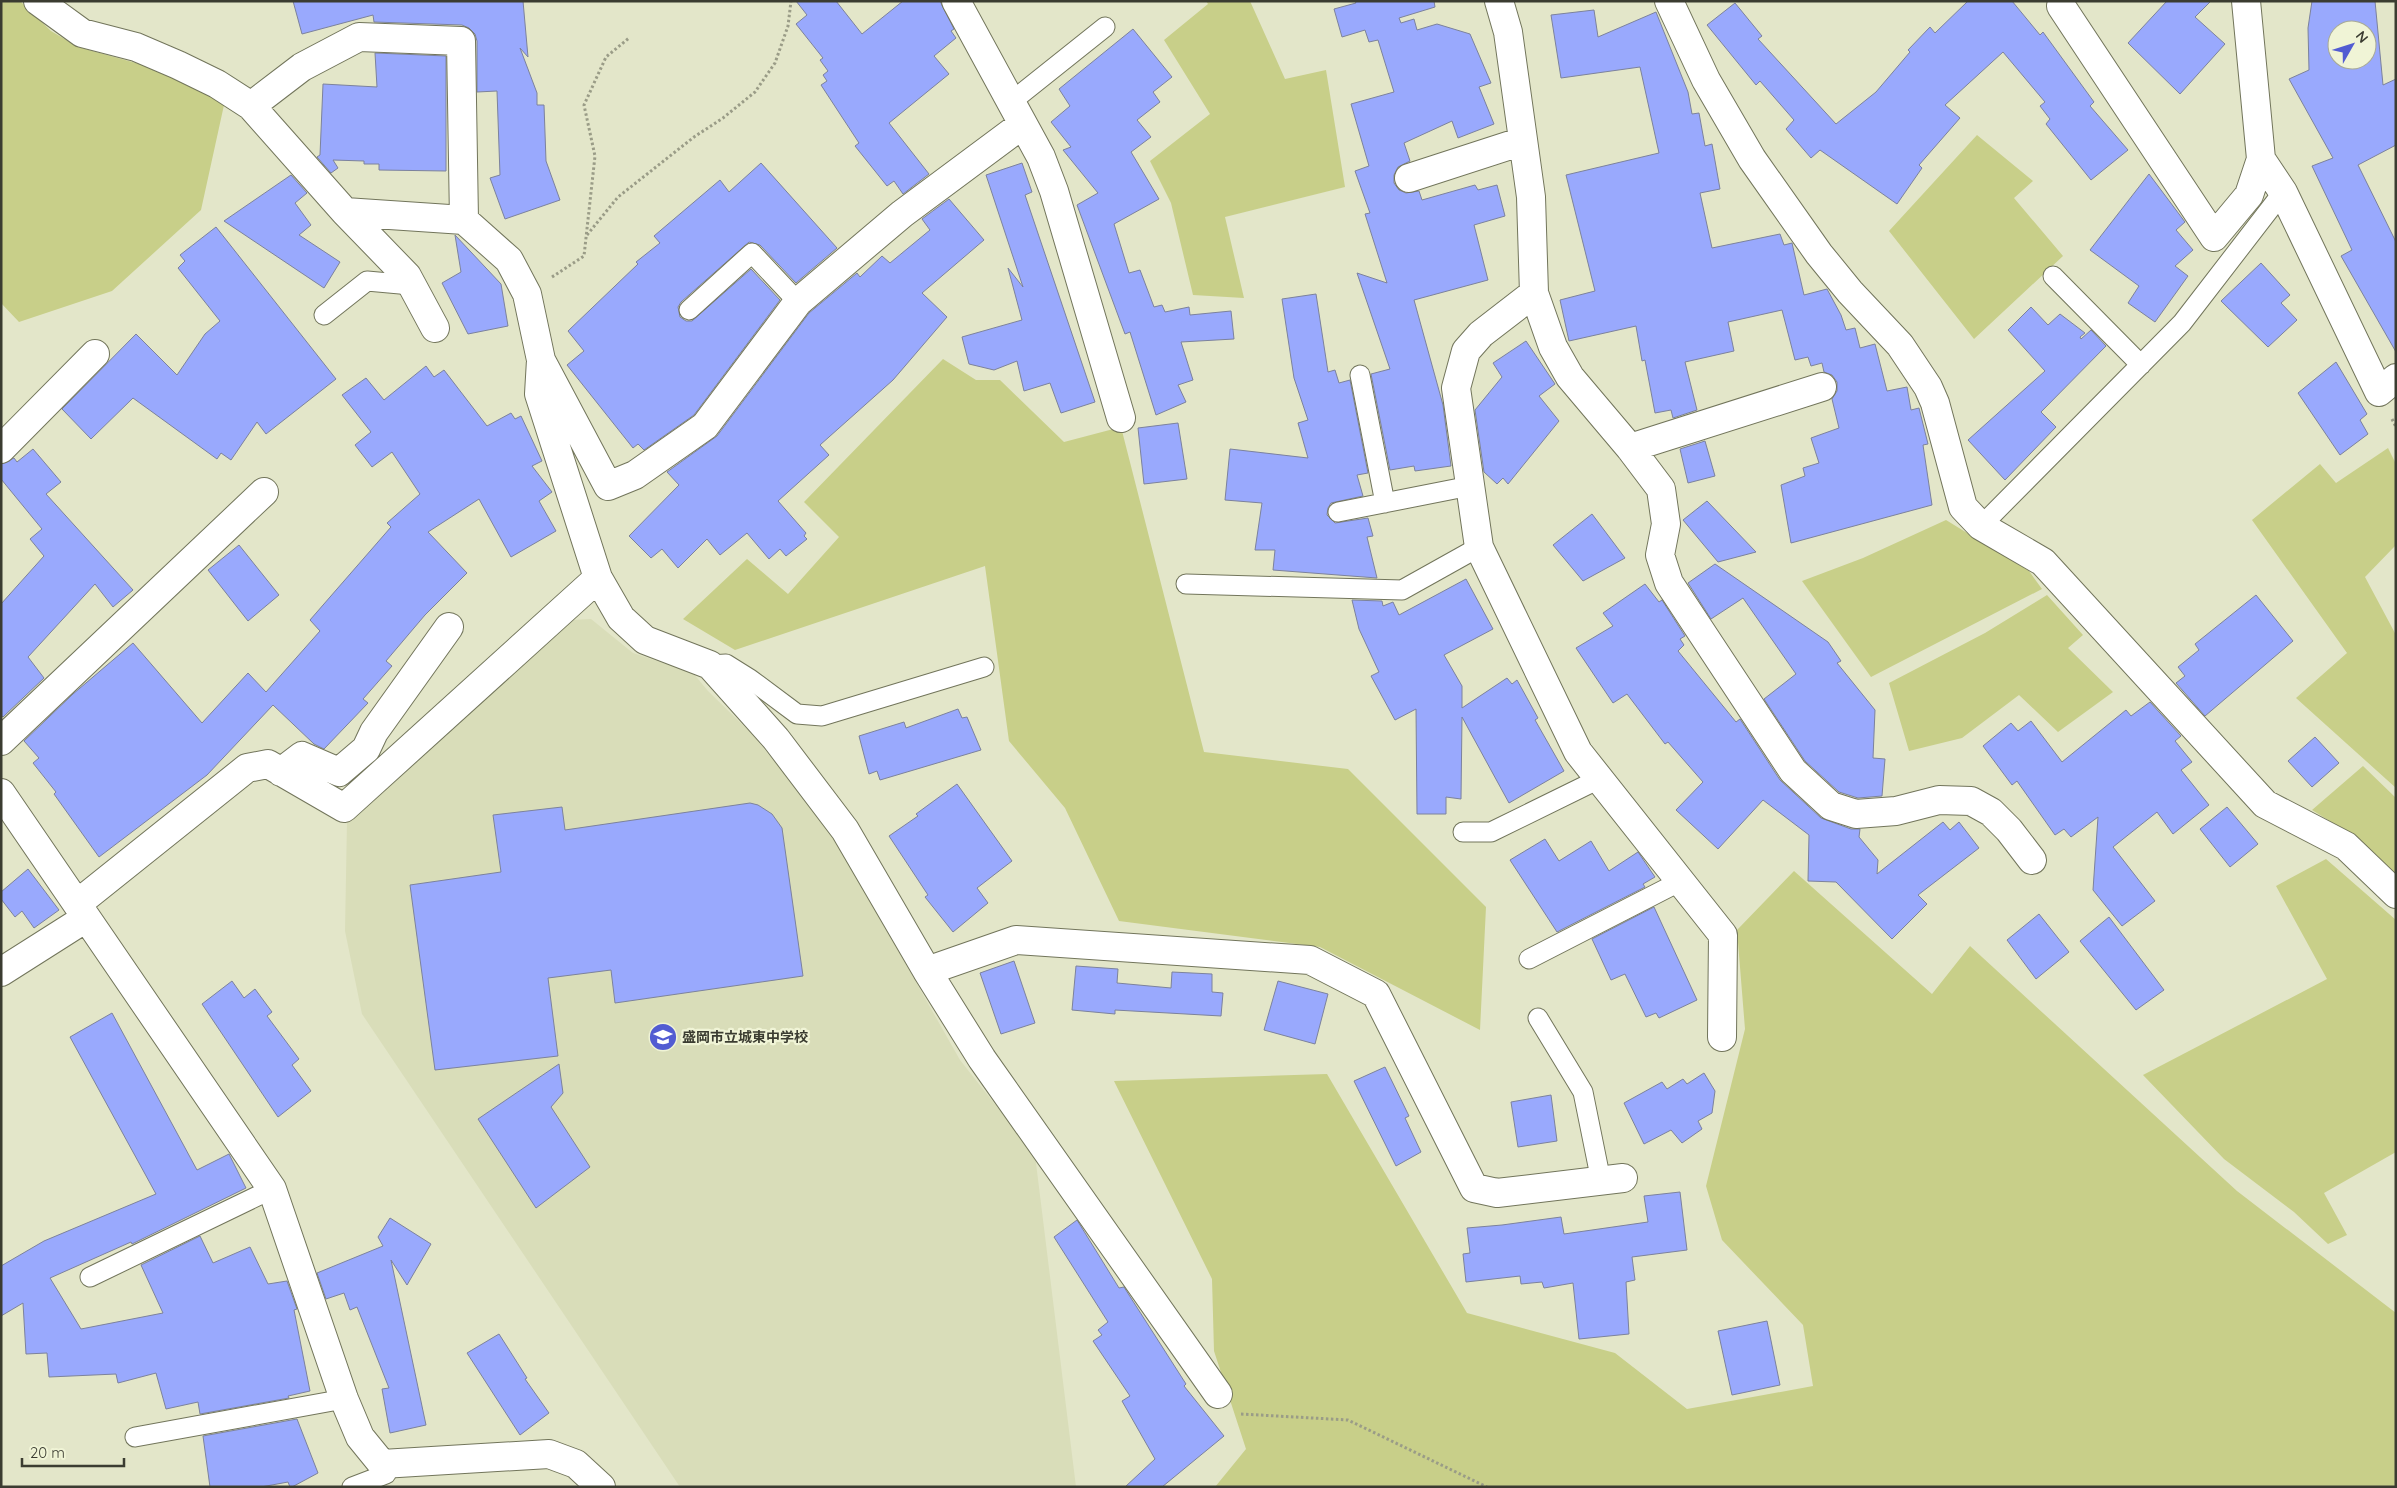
<svg xmlns="http://www.w3.org/2000/svg" width="2397" height="1488" font-family="Quicksand,'Noto Sans JP',sans-serif">
	<rect width="100%" height="100%" fill="#e3e6c9"/>
	<path fill="#d9ddb9" d="M 591,619 L 633,653 L 693,673 L 708,691 L 750,732 L 794,785 L 835,839 L 960,1060 L 1035,1155 L 1076,1487 L 680,1487 L 362,1014 L 345,931 L 347,821 L 571,620 Z"/>
	<path fill="#c8cf89" d="M 1,1 L 20,1 L 51,31 L 78,47 L 154,68 L 195,87 L 224,105 L 201,210 L 112,291 L 19,322 L 1,303 Z
		M 1206,1 L 1250,1 L 1285,79 L 1326,70 L 1345,187 L 1225,217 L 1244,298 L 1193,295 L 1171,203 L 1150,161 L 1210,114 L 1164,40 L 1208,4 Z
		M 1977,135 L 2033,181 L 2014,198 L 2063,256 L 1974,339 L 1889,231 Z
		M 943,359 L 976,380 L 1000,380 L 1064,442 L 1121,427 L 1204,752 L 1348,769 L 1486,907 L 1480,1030 L 1320,947 L 1119,921 L 1065,808 L 1009,741 L 985,566 L 735,650 L 683,619 L 747,559 L 788,594 L 839,537 L 804,502 Z
		M 2388,448 L 2396,464 L 2396,545 L 2365,577 L 2396,635 L 2396,788 L 2296,698 L 2347,653 L 2252,520 L 2320,464 L 2336,483 Z
		M 1946,520 L 2029,571 L 2042,589 L 1871,677 L 1802,581 L 1863,558 Z
		M 2047,595 L 2083,635 L 2068,648 L 2113,692 L 2058,732 L 2019,695 L 1962,738 L 1909,751 L 1889,683 L 1985,633 Z
		M 2363,766 L 2396,798 L 2396,875 L 2352,835 L 2312,810 Z
		M 2326,859 L 2396,920 L 2396,1152 L 2324,1193 L 2347,1235 L 2328,1244 L 2294,1212 L 2224,1159 L 2143,1075 L 2327,979 L 2276,886 Z
		M 1794,871 L 1932,994 L 1970,946 L 2237,1191 L 2396,1313 L 2396,1487 L 1215,1487 L 1246,1449 L 1214,1351 L 1212,1279 L 1114,1081 L 1327,1074 L 1467,1313 L 1615,1353 L 1687,1409 L 1813,1386 L 1803,1325 L 1722,1240 L 1706,1186 L 1745,1029 L 1737,930 Z"/>
	<path fill="#99a9fd" stroke="#7c829c" fill-rule="evenodd" d="M 293,1 L 523,1 L 528,57 L 520,48 L 537,93 L 537,105 L 544,105 L 546,161 L 560,200 L 505,219 L 490,178 L 500,175 L 497,91 L 477,92 L 477,41 L 475,34 L 469,28 L 462,25 L 374,22 L 373,15 L 302,34 Z
		M 796,1 L 836,1 L 862,34 L 903,1 L 940,1 L 954,29 L 951,31 L 956,38 L 934,56 L 949,74 L 889,123 L 929,174 L 903,194 L 894,181 L 887,186 L 855,146 L 859,143 L 821,85 L 827,81 L 823,75 L 828,71 L 820,60 L 823,58 L 796,24 L 807,15 Z
		M 1355,1 L 1434,1 L 1435,7 L 1399,18 L 1401,23 L 1414,19 L 1417,30 L 1437,24 L 1470,34 L 1491,83 L 1479,87 L 1494,124 L 1458,138 L 1452,121 L 1404,143 L 1410,161 L 1398,167 L 1394,175 L 1394,183 L 1399,190 L 1406,193 L 1419,191 L 1422,200 L 1475,185 L 1478,190 L 1497,185 L 1505,216 L 1474,225 L 1488,280 L 1414,300 L 1443,405 L 1451,466 L 1415,471 L 1414,466 L 1390,470 L 1371,374 L 1390,369 L 1357,273 L 1387,283 L 1365,214 L 1370,213 L 1355,171 L 1369,166 L 1351,104 L 1394,92 L 1378,40 L 1369,42 L 1365,30 L 1342,37 L 1334,9 L 1356,3 Z
		M 1968,1 L 2012,1 L 2040,35 L 2043,32 L 2094,102 L 2090,106 L 2128,150 L 2091,180 L 2046,124 L 2050,119 L 2040,106 L 2045,102 L 2003,52 L 1945,105 L 1960,118 L 1919,165 L 1922,168 L 1897,204 L 1820,150 L 1811,158 L 1786,129 L 1794,120 L 1760,81 L 1756,85 L 1707,25 L 1735,3 L 1762,36 L 1758,39 L 1836,124 L 1876,92 L 1910,52 L 1908,50 L 1930,27 L 1935,33 Z
		M 2167,1 L 2211,1 L 2195,17 L 2225,44 L 2180,94 L 2128,43 Z
		M 2312,1 L 2375,1 L 2383,85 L 2396,79 L 2396,145 L 2358,165 L 2396,242 L 2396,352 L 2341,256 L 2352,250 L 2312,166 L 2333,158 L 2289,79 L 2309,70 L 2308,28 ZM 2337,30 L 2367,30 L 2367,60 L 2337,60 Z
		M 1594,10 L 1598,37 L 1656,12 L 1688,92 L 1692,114 L 1699,113 L 1705,146 L 1712,144 L 1720,189 L 1700,193 L 1712,248 L 1780,234 L 1784,245 L 1792,243 L 1804,295 L 1827,289 L 1841,315 L 1846,330 L 1855,328 L 1860,348 L 1875,344 L 1887,391 L 1907,387 L 1911,410 L 1919,408 L 1928,444 L 1923,445 L 1932,505 L 1791,543 L 1781,485 L 1805,476 L 1803,468 L 1819,463 L 1811,438 L 1839,428 L 1832,399 L 1837,391 L 1837,382 L 1832,375 L 1824,372 L 1822,363 L 1811,366 L 1808,357 L 1795,360 L 1782,310 L 1728,322 L 1734,351 L 1685,362 L 1697,410 L 1673,418 L 1671,410 L 1655,413 L 1645,360 L 1642,361 L 1636,326 L 1569,341 L 1560,300 L 1595,291 L 1566,175 L 1659,153 L 1640,67 L 1561,78 L 1551,15 Z
		M 1133,29 L 1172,77 L 1153,92 L 1160,102 L 1137,120 L 1151,137 L 1131,152 L 1159,199 L 1114,224 L 1129,273 L 1140,270 L 1154,307 L 1162,305 L 1165,312 L 1189,307 L 1190,315 L 1231,311 L 1234,339 L 1181,342 L 1193,380 L 1178,385 L 1186,402 L 1156,415 L 1130,332 L 1125,334 L 1077,205 L 1098,193 L 1063,150 L 1071,147 L 1051,122 L 1070,106 L 1059,89 Z
		M 375,53 L 446,56 L 446,171 L 379,170 L 379,164 L 364,164 L 364,161 L 333,160 L 338,168 L 331,173 L 317,157 L 320,155 L 323,84 L 377,87 Z
		M 761,163 L 837,248 L 796,283 L 760,245 L 749,242 L 681,302 L 678,307 L 680,317 L 686,321 L 692,321 L 751,269 L 780,300 L 694,415 L 644,450 L 638,444 L 633,448 L 567,365 L 584,351 L 568,331 L 638,264 L 636,262 L 660,243 L 654,236 L 720,180 L 729,192 Z
		M 1022,163 L 1032,192 L 1025,195 L 1095,402 L 1061,413 L 1050,383 L 1024,391 L 1017,361 L 994,370 L 969,364 L 962,337 L 1022,320 L 1008,268 L 1023,287 L 986,175 Z
		M 2149,174 L 2185,222 L 2176,230 L 2193,250 L 2175,266 L 2188,276 L 2155,322 L 2128,303 L 2139,286 L 2090,250 Z
		M 291,175 L 307,193 L 295,203 L 311,225 L 299,235 L 340,262 L 324,288 L 224,221 Z
		M 949,199 L 984,240 L 922,293 L 947,317 L 893,380 L 820,445 L 829,455 L 778,501 L 806,533 L 804,536 L 807,539 L 786,556 L 780,549 L 769,559 L 747,533 L 720,555 L 707,539 L 678,568 L 662,549 L 651,558 L 629,536 L 679,485 L 667,472 L 717,436 L 809,313 L 857,273 L 860,277 L 882,256 L 890,263 L 930,230 L 922,219 Z
		M 216,227 L 336,379 L 266,434 L 257,422 L 231,460 L 221,453 L 217,459 L 133,398 L 91,439 L 62,409 L 136,334 L 177,375 L 205,334 L 220,321 L 178,268 L 185,261 L 180,255 Z
		M 455,235 L 501,284 L 508,326 L 468,334 L 442,283 L 461,272 Z
		M 2261,263 L 2290,295 L 2281,303 L 2297,320 L 2268,347 L 2221,301 Z
		M 1316,294 L 1328,372 L 1335,370 L 1339,383 L 1350,380 L 1368,473 L 1357,475 L 1363,496 L 1331,503 L 1328,508 L 1327,515 L 1335,523 L 1368,518 L 1373,536 L 1367,537 L 1377,578 L 1273,570 L 1275,550 L 1255,550 L 1262,503 L 1225,500 L 1230,449 L 1308,458 L 1298,423 L 1308,420 L 1294,378 L 1282,299 Z
		M 2031,307 L 2048,325 L 2060,314 L 2085,333 L 2080,337 L 2081,339 L 2091,330 L 2106,346 L 2041,412 L 2056,427 L 2005,480 L 1968,440 L 2045,371 L 2008,330 Z
		M 1526,341 L 1555,384 L 1539,396 L 1559,421 L 1508,484 L 1503,478 L 1497,484 L 1484,472 L 1475,410 L 1502,377 L 1493,363 Z
		M 2336,362 L 2367,414 L 2360,420 L 2368,434 L 2340,455 L 2298,393 Z
		M 426,366 L 434,377 L 444,370 L 487,426 L 511,413 L 515,419 L 521,416 L 542,461 L 532,466 L 552,492 L 539,501 L 556,531 L 511,557 L 479,499 L 428,532 L 467,573 L 425,615 L 386,661 L 392,666 L 363,699 L 368,703 L 324,749 L 314,744 L 273,705 L 207,775 L 99,857 L 54,794 L 56,792 L 33,763 L 39,758 L 24,741 L 73,694 L 133,643 L 202,723 L 248,673 L 266,692 L 320,631 L 310,620 L 391,527 L 387,523 L 420,494 L 392,452 L 372,467 L 355,445 L 371,432 L 342,395 L 366,378 L 384,400 Z
		M 1178,423 L 1187,479 L 1144,484 L 1138,428 Z
		M 1705,441 L 1715,476 L 1688,483 L 1680,449 Z
		M 33,449 L 61,482 L 46,494 L 133,590 L 113,607 L 95,584 L 28,657 L 44,678 L 3,717 L 1,715 L 1,604 L 44,556 L 30,539 L 42,529 L 1,479 L 1,464 L 14,458 L 17,462 Z
		M 1707,501 L 1756,552 L 1718,562 L 1683,520 Z
		M 1592,514 L 1625,558 L 1583,581 L 1553,545 Z
		M 239,545 L 279,595 L 248,621 L 208,570 Z
		M 1715,564 L 1828,642 L 1841,661 L 1837,663 L 1875,710 L 1873,758 L 1885,759 L 1882,796 L 1858,798 L 1839,792 L 1805,761 L 1764,699 L 1796,674 L 1743,598 L 1711,619 L 1688,583 Z
		M 1466,579 L 1493,629 L 1444,655 L 1462,686 L 1462,708 L 1507,678 L 1512,684 L 1517,680 L 1538,718 L 1535,720 L 1564,771 L 1509,803 L 1462,717 L 1461,799 L 1446,797 L 1446,814 L 1417,814 L 1416,709 L 1395,720 L 1371,676 L 1379,672 L 1359,629 L 1352,600 L 1382,601 L 1383,606 L 1393,602 L 1399,615 Z
		M 1645,584 L 1659,602 L 1662,600 L 1685,636 L 1680,639 L 1684,645 L 1678,651 L 1736,722 L 1740,719 L 1780,780 L 1821,818 L 1851,829 L 1860,829 L 1859,837 L 1878,860 L 1877,874 L 1943,822 L 1950,830 L 1959,822 L 1979,848 L 1918,895 L 1927,904 L 1892,939 L 1836,882 L 1808,881 L 1809,835 L 1763,800 L 1718,849 L 1676,810 L 1703,782 L 1668,742 L 1665,744 L 1627,694 L 1613,703 L 1576,648 L 1613,626 L 1603,613 Z
		M 2256,595 L 2293,641 L 2205,716 L 2176,683 L 2185,676 L 2178,667 L 2199,650 L 2195,644 Z
		M 2150,702 L 2181,736 L 2175,741 L 2192,762 L 2181,770 L 2209,805 L 2173,834 L 2157,812 L 2113,847 L 2155,901 L 2122,926 L 2093,890 L 2098,817 L 2071,837 L 2064,829 L 2055,835 L 2017,781 L 2012,785 L 1983,746 L 2011,723 L 2018,731 L 2031,721 L 2062,762 L 2126,710 L 2131,716 Z
		M 958,709 L 962,718 L 967,717 L 981,750 L 880,780 L 877,771 L 869,774 L 859,736 L 904,722 L 906,728 Z
		M 2315,737 L 2339,763 L 2312,787 L 2288,761 Z
		M 957,784 L 1012,861 L 977,888 L 988,903 L 953,932 L 925,897 L 928,895 L 889,836 L 918,816 L 916,814 Z
		M 750,803 L 758,805 L 772,814 L 782,828 L 803,976 L 615,1003 L 611,970 L 548,978 L 558,1056 L 435,1070 L 410,885 L 501,872 L 493,815 L 562,807 L 565,830 Z
		M 2227,807 L 2258,844 L 2230,867 L 2200,829 Z
		M 1545,839 L 1559,861 L 1591,841 L 1609,871 L 1638,852 L 1655,877 L 1643,884 L 1645,887 L 1557,932 L 1510,860 Z
		M 28,869 L 59,910 L 34,928 L 22,911 L 15,917 L 1,899 L 1,892 Z
		M 1654,907 L 1697,1000 L 1659,1018 L 1656,1013 L 1646,1017 L 1625,974 L 1611,980 L 1592,939 Z
		M 2039,914 L 2069,952 L 2036,979 L 2007,940 Z
		M 2109,917 L 2164,990 L 2136,1010 L 2080,941 Z
		M 1014,961 L 1035,1023 L 1001,1034 L 980,973 Z
		M 1076,966 L 1118,969 L 1117,983 L 1171,988 L 1172,972 L 1212,974 L 1212,992 L 1223,993 L 1221,1016 L 1115,1010 L 1115,1014 L 1072,1010 Z
		M 232,981 L 244,998 L 255,989 L 272,1012 L 267,1016 L 299,1059 L 292,1065 L 311,1091 L 278,1117 L 202,1004 Z
		M 1278,981 L 1328,994 L 1315,1044 L 1264,1030 Z
		M 112,1013 L 197,1170 L 229,1154 L 246,1188 L 132,1244 L 131,1242 L 50,1278 L 81,1329 L 163,1313 L 141,1265 L 200,1236 L 213,1263 L 250,1247 L 268,1284 L 287,1281 L 297,1309 L 294,1310 L 310,1391 L 288,1396 L 289,1398 L 200,1414 L 198,1402 L 166,1409 L 156,1373 L 118,1383 L 116,1374 L 49,1377 L 47,1353 L 26,1354 L 23,1303 L 1,1316 L 1,1266 L 44,1241 L 156,1194 L 70,1037 Z
		M 559,1064 L 563,1093 L 551,1107 L 590,1167 L 536,1208 L 478,1119 Z
		M 1385,1067 L 1409,1116 L 1405,1118 L 1421,1152 L 1396,1166 L 1354,1081 Z
		M 1704,1073 L 1715,1091 L 1712,1113 L 1698,1121 L 1702,1129 L 1682,1143 L 1671,1130 L 1644,1144 L 1624,1103 L 1662,1082 L 1667,1089 L 1683,1079 L 1687,1084 Z
		M 1551,1095 L 1557,1141 L 1518,1147 L 1511,1102 Z
		M 1680,1192 L 1687,1250 L 1632,1257 L 1635,1280 L 1626,1282 L 1629,1334 L 1579,1339 L 1573,1283 L 1544,1288 L 1542,1282 L 1521,1284 L 1520,1276 L 1466,1282 L 1463,1254 L 1470,1253 L 1467,1228 L 1502,1225 L 1561,1217 L 1564,1234 L 1648,1222 L 1644,1196 Z
		M 390,1218 L 431,1244 L 407,1285 L 391,1260 L 426,1425 L 390,1433 L 382,1389 L 389,1388 L 357,1307 L 350,1310 L 344,1293 L 326,1299 L 317,1273 L 383,1246 L 378,1237 Z
		M 1077,1220 L 1119,1288 L 1124,1287 L 1129,1295 L 1186,1384 L 1184,1386 L 1224,1436 L 1162,1487 L 1125,1487 L 1155,1459 L 1122,1401 L 1130,1396 L 1093,1341 L 1102,1335 L 1098,1330 L 1108,1322 L 1054,1237 Z
		M 1767,1321 L 1780,1385 L 1732,1395 L 1718,1331 Z
		M 499,1334 L 527,1378 L 525,1379 L 549,1413 L 520,1435 L 467,1353 Z
		M 297,1419 L 318,1473 L 292,1487 L 290,1487 L 288,1482 L 261,1487 L 210,1487 L 203,1436 Z"/>
	<g fill="none" stroke-linecap="round" stroke-linejoin="round">
		<defs>
			<path id="lane" d="M 1011,102 L 1105,27
				M 2053,276 L 2141,365
				M 689,310 L 752,253 L 798,302
				M 324,315 L 367,281 L 411,285
				M 1360,375 L 1385,503
				M 1338,512 L 1470,486
				M 1981,526 L 2182,323 L 2283,192
				M 1186,584 L 1402,590 L 1479,547
				M 710,665 L 726,664 L 750,679 L 797,714 L 822,716 L 984,667
				M 1463,832 L 1491,832 L 1599,779
				M 1529,959 L 1681,881
				M 1538,1018 L 1583,1092 L 1601,1181
				M 90,1277 L 272,1189
				M 135,1437 L 344,1399
				M 352,1487 L 386,1474"/>
			<path id="street" d="M 38,1 L 82,33 L 136,47 L 178,65 L 217,84 L 251,106 L 345,212 L 464,220 L 509,260 L 527,294 L 541,360 L 539,394 L 598,578 L 621,618 L 645,640 L 710,665 L 776,739 L 845,830 L 927,971 L 982,1059 L 1218,1394
				M 1499,1 L 1508,32 L 1531,197 L 1534,293 L 1481,334 L 1466,351 L 1456,388 L 1479,547 L 1578,752 L 1723,935 L 1722,1037
				M 1669,1 L 1706,80 L 1752,159 L 1819,254 L 1850,292 L 1900,345 L 1928,387 L 1935,403 L 1963,507 L 1981,526 L 2043,562 L 2265,804 L 2346,846 L 2396,894
				M 2246,1 L 2261,159 L 2283,192 L 2379,392 L 2396,378
				M 2061,6 L 2214,237 L 2249,195 L 2261,159
				M 251,106 L 302,67 L 359,37 L 461,41 L 464,220
				M 1023,124 L 1041,157 L 1054,191 L 1121,418
				M 1409,178 L 1523,141
				M 345,212 L 407,276 L 435,328
				M 1534,293 L 1553,347 L 1570,377 L 1630,448 L 1661,489 L 1666,524 L 1660,555 L 1669,583 L 1793,771 L 1831,806 L 1856,814 L 1896,811 L 1939,800 L 1971,801 L 1991,812 L 2009,830 L 2032,860
				M 542,362 L 608,486 L 635,475 L 705,426 L 798,302 L 902,214 L 1023,124 L 956,1
				M 1630,448 L 1822,387
				M 1,449 L 95,354
				M 1,741 L 264,492
				M 281,772 L 302,756 L 339,772 L 366,749 L 374,732 L 449,627
				M 1,793 L 272,1189 L 344,1399 L 360,1437 L 382,1464 L 549,1454 L 576,1464 L 601,1487
				M 77,904 L 247,768 L 268,764 L 344,808 L 598,578
				M 927,971 L 1016,940 L 1310,960 L 1376,994 L 1474,1188 L 1497,1193 L 1623,1178
				M 1,972 L 86,918"/>
		</defs>
		<use href="#lane" stroke="#72755b" stroke-width="21"/>
		<use href="#street" stroke="#72755b" stroke-width="30"/>
		<path stroke="#9a9c87" stroke-width="3" stroke-dasharray="2.5 2.5" stroke-linecap="butt" d="M 587,235 L 618,197 L 694,137 L 723,118 L 755,92 L 775,63 L 788,26 L 791,1
			M 552,277 L 584,256 L 595,156 L 584,105 L 606,57 L 629,38
			M 2392,419 L 2396,427
			M 1241,1414 L 1348,1420 L 1487,1487"/>
		<use href="#lane" stroke="#fff" stroke-width="19"/>
		<use href="#street" stroke="#fff" stroke-width="28"/>
	</g>
	<defs>
		<symbol id="school-disc" viewBox="-11 -11 22 22"><circle r="9.5" fill="#525cd2" stroke="#f0f4d6"/><path d="M0-5L7-2L0 1L-7-2ZM-4 1L0 2.5L4 1V4Q0 6-4 4Z" fill="#fff"/></symbol>
	</defs>
	<g fill-rule="evenodd">
		<use href="#school-disc" x="647" y="1021" width="32" height="32"/>
	</g>
	<g text-anchor="middle" stroke-width="4.5" stroke-linejoin="round" paint-order="stroke">
		<g font-size="14" font-weight="bold" fill="#3b3c31" stroke="#f0f4d6" text-anchor="start">
			<text x="682" y="1042">盛岡市立城東中学校</text>
		</g>
	</g>
	<rect width="2397" height="1488" fill="none" stroke="#3b3c31" stroke-width="5"/>
	<g transform="translate(2352 45) rotate(51)"><circle r="24" fill="#f0f4d6" stroke="#a8aa94"/>
	<path d="M0-4L9 19L0 12L-9 19Z" fill="#525cd2"/>
	<text y="-8" font-size="14" font-weight="bold" text-anchor="middle" fill="#3b3c31">N</text>
	</g>
	<path d="M22 1458v8h102v-8" fill="none" stroke="#3b3c31" stroke-width="2.5"/>
	<text x="30" y="1458" font-size="15" fill="#3b3c31" stroke="#f0f4d6" stroke-width="4" paint-order="stroke">20 m</text>
</svg>
